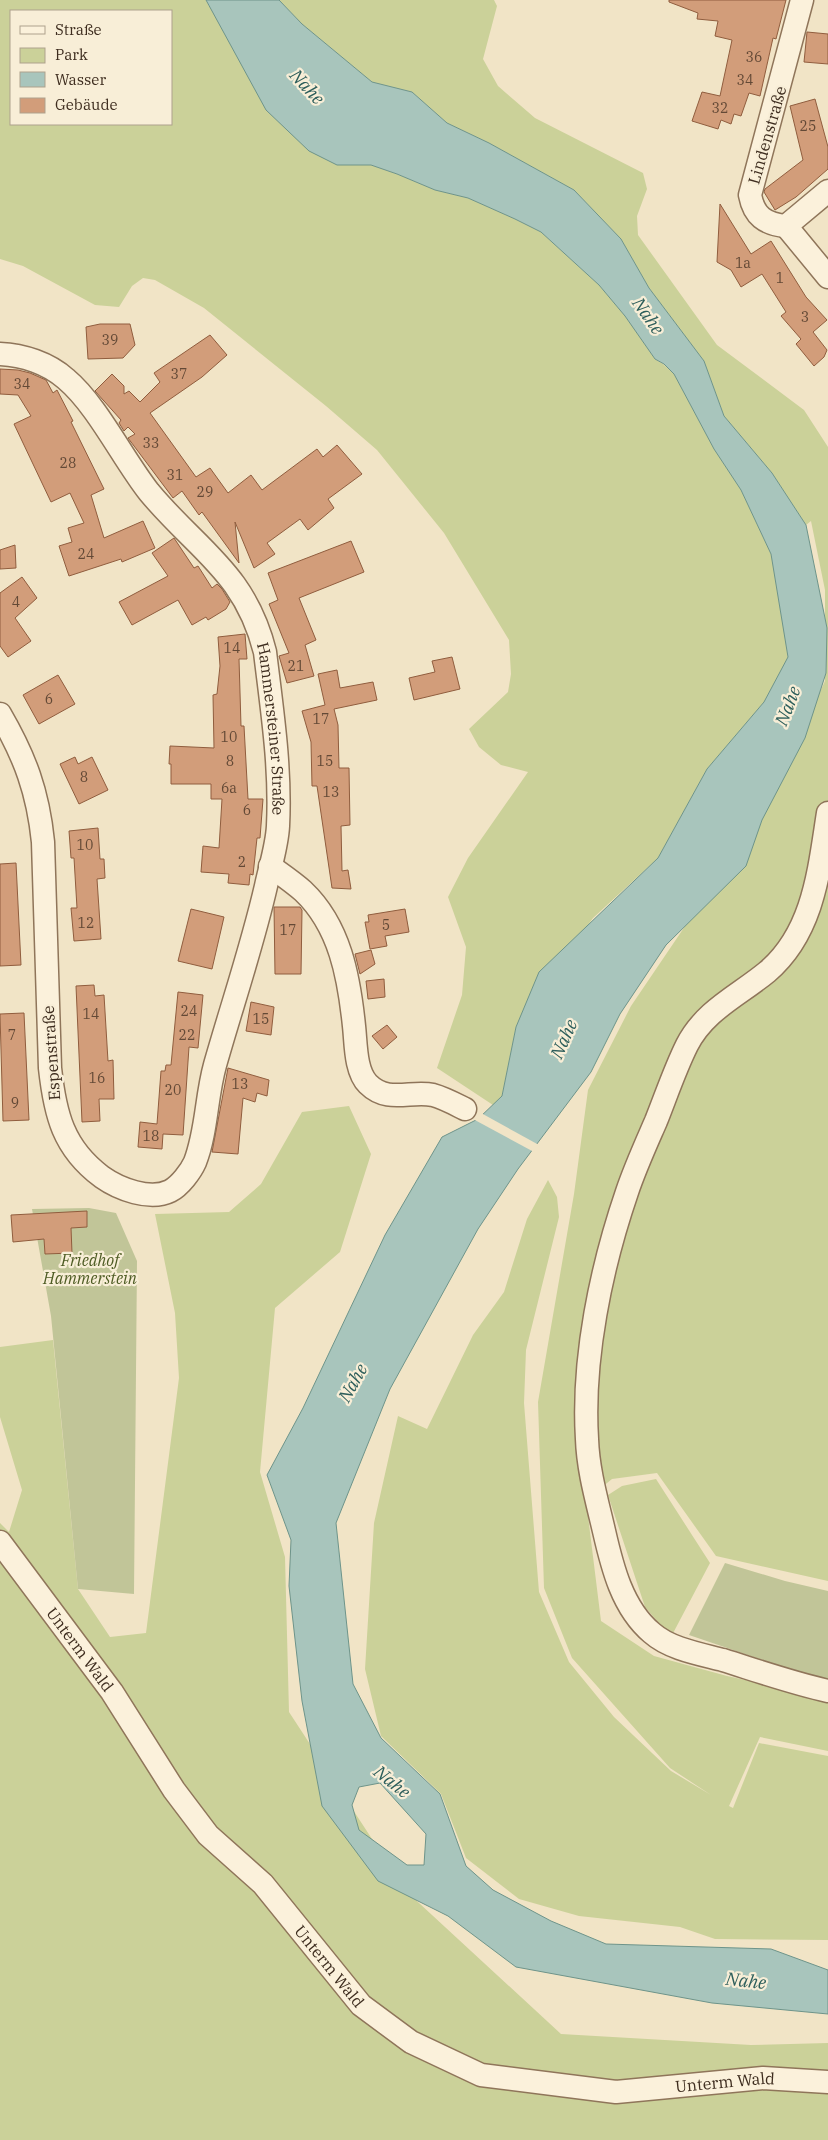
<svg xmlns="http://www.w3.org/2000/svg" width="828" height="2140" font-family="'IBM Plex Serif',serif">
	<rect width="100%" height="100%" fill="#f1e4c6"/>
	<path fill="#cbd199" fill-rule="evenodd" d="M 0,0 L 206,0 L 209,6 L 337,165 L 371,165 L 397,174 L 435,190 L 468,198 L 515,219 L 541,232 L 599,285 L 625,316 L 655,359 L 663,364 L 674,374 L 714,449 L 741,490 L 771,554 L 782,613 L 788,658 L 764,702 L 707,769 L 658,858 L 593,918 L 516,1027 L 502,1096 L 493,1105 L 437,1068 L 462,995 L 466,947 L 448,897 L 468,858 L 528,772 L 501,765 L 479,747 L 469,729 L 508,692 L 511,674 L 509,640 L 444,533 L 377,450 L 326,406 L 204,308 L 155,280 L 143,278 L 132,286 L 119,307 L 95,305 L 23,266 L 0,259 ZM 11,11 L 171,11 L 171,124 L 11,124 Z
		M 279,0 L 494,0 L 497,6 L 483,59 L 498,86 L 535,118 L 643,173 L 647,189 L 637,216 L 638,235 L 717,345 L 804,410 L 828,447 L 828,1581 L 716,1556 L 657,1473 L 612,1479 L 586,1500 L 601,1621 L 654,1656 L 727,1676 L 828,1698 L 828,1751 L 760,1737 L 729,1806 L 733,1808 L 759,1743 L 828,1756 L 828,1940 L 715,1939 L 680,1927 L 579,1916 L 519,1899 L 466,1858 L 441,1794 L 381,1736 L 365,1669 L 374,1523 L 398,1416 L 427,1429 L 473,1335 L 504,1292 L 527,1219 L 548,1180 L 557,1197 L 559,1217 L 526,1350 L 524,1403 L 539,1592 L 569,1662 L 614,1717 L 671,1771 L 711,1795 L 670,1768 L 572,1658 L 544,1588 L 538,1402 L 574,1194 L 588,1090 L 631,1006 L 765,808 L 825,681 L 825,590 L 811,521 L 806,525 L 772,473 L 724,416 L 704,361 L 649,288 L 621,239 L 574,190 L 489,143 L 447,123 L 412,92 L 372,82 L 302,24 Z
		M 349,1106 L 371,1154 L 340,1252 L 275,1308 L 260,1472 L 285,1557 L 289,1712 L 406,1891 L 561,2034 L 751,2045 L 828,2043 L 828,2140 L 0,2140 L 0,1523 L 9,1532 L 22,1490 L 0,1417 L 0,1347 L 53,1340 L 78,1589 L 110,1637 L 146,1633 L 179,1378 L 175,1313 L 155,1214 L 229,1212 L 261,1184 L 302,1112 Z
		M 656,1479 L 710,1563 L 671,1637 L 645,1607 L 608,1495 L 622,1486 Z"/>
	<path fill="#c1c598" d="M 89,1208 L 116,1213 L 137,1261 L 134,1594 L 78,1589 L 51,1316 L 32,1209 Z
		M 725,1563 L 785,1581 L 828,1591 L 828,1680 L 807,1675 L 689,1635 Z"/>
	<path fill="#a8c5bc" stroke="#6e948a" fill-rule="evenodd" d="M 206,0 L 279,0 L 302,24 L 372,82 L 412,92 L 447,123 L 489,143 L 574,190 L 621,239 L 649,288 L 704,361 L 724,416 L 772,473 L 806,525 L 827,628 L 826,673 L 805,738 L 762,820 L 746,866 L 666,945 L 620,1014 L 591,1072 L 518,1169 L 478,1229 L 390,1389 L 336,1523 L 353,1684 L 381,1738 L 440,1794 L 466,1866 L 493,1890 L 551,1921 L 606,1944 L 771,1949 L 828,1970 L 828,2014 L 712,2003 L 516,1967 L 448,1916 L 378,1881 L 322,1806 L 302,1701 L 289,1586 L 291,1540 L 267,1475 L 303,1408 L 385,1235 L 442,1137 L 478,1119 L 502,1096 L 516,1027 L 539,972 L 658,858 L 707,769 L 764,702 L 788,657 L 771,554 L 741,490 L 714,449 L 674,374 L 664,364 L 655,359 L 625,316 L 599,285 L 541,232 L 515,219 L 468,198 L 435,190 L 397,174 L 371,165 L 337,165 L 309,151 L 266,110 ZM 380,1783 L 426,1834 L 424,1865 L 407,1865 L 359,1830 L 352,1805 L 359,1787 Z"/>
	<path fill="#f1e4c6" d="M 481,1113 L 539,1145 L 534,1152 L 473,1119 Z"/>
	<path fill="#d29d7a" stroke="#905d3e" d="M 669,0 L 786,0 L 776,39 L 773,38 L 760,96 L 749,93 L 741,116 L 734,114 L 731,124 L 721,120 L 718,129 L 692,121 L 702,92 L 720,96 L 732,40 L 715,36 L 718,21 L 697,19 L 698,13 L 669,2 Z
		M 807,32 L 828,34 L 828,64 L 804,62 Z
		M 815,99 L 828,147 L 828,169 L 796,197 L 775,210 L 764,192 L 765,189 L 803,160 L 790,106 Z
		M 720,204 L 751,254 L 771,241 L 806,297 L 827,320 L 813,332 L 827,350 L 824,357 L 814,366 L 796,344 L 801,339 L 781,316 L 786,312 L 762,274 L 741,287 L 731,270 L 717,262 Z
		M 100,324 L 130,324 L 135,345 L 123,358 L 88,359 L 86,327 Z
		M 210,335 L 227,355 L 202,377 L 150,413 L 196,477 L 210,468 L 228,493 L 251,475 L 262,490 L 317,449 L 323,457 L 337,445 L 362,474 L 328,499 L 334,508 L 308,530 L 300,519 L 267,543 L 275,554 L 254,568 L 235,522 L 239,563 L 202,512 L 199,515 L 182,491 L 173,498 L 128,438 L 135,434 L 128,427 L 124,431 L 119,423 L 121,420 L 95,391 L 112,374 L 124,386 L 124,394 L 129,391 L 140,402 L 160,382 L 154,373 Z
		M 0,369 L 18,370 L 30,373 L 46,380 L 53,393 L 57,390 L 73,421 L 71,422 L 104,489 L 91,495 L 104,538 L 143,521 L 155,548 L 122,562 L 121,559 L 69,576 L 59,546 L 72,542 L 68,528 L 84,523 L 70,493 L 51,502 L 14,424 L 31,416 L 18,395 L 0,394 Z
		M 174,538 L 194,568 L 198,566 L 212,588 L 217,584 L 222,589 L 230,602 L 226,609 L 208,620 L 206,617 L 192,625 L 178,600 L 132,625 L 119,602 L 168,576 L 152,553 Z
		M 351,541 L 364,572 L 299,598 L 316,640 L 305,645 L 314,676 L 287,683 L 279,656 L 289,653 L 269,604 L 278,600 L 268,573 Z
		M 15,545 L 16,568 L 0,569 L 0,550 Z
		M 22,577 L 37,598 L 15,618 L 31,641 L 8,657 L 0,646 L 0,593 Z
		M 245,634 L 247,659 L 239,659 L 241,726 L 244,726 L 248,799 L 263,799 L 260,838 L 257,838 L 253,875 L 250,874 L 249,885 L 228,883 L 229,874 L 201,872 L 203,846 L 219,848 L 222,799 L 211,799 L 211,784 L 171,784 L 171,764 L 169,764 L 170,746 L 214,748 L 213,695 L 217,694 L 220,666 L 218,637 Z
		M 452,657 L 460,689 L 414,700 L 409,678 L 435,672 L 432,661 Z
		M 337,670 L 340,688 L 373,682 L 377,700 L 334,709 L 338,725 L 339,768 L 349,768 L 350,825 L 341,826 L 342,871 L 348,870 L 351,889 L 332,888 L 317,786 L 312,786 L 311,742 L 302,711 L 325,705 L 318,674 Z
		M 58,675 L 75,704 L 39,724 L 23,695 Z
		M 75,757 L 78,764 L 92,757 L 108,790 L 79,804 L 60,764 Z
		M 98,828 L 100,859 L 104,859 L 105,878 L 97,879 L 101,939 L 74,941 L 71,908 L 77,908 L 74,858 L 71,858 L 69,831 Z
		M 16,863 L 21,965 L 0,966 L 0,864 Z
		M 274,907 L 300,907 L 302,910 L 301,974 L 275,974 Z
		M 191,909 L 224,917 L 212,969 L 178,961 Z
		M 405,909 L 409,932 L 385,936 L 387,946 L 370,949 L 365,922 L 369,922 L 368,915 Z
		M 371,950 L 375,964 L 360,974 L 355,954 Z
		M 384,979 L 385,997 L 368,999 L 366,981 Z
		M 94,985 L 95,996 L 104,995 L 108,1061 L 113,1060 L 114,1099 L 99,1099 L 100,1121 L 82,1122 L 76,986 Z
		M 178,992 L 203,995 L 198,1048 L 189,1047 L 183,1135 L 163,1134 L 162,1149 L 138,1147 L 140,1122 L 157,1124 L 161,1071 L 165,1071 L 166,1065 L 171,1065 Z
		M 251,1002 L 274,1007 L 271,1035 L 246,1031 Z
		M 24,1013 L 29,1120 L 3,1121 L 0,1014 Z
		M 387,1025 L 397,1037 L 383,1049 L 372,1036 Z
		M 228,1068 L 269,1080 L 267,1096 L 257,1093 L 255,1102 L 243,1098 L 238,1154 L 212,1152 Z
		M 87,1211 L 87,1227 L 71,1228 L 72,1253 L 45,1254 L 44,1239 L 13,1242 L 11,1215 Z"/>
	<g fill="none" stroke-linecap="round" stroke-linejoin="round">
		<defs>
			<g id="minor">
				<path d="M 802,0 L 750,195 C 754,216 765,224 786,226 L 828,191"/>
				<path d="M 786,226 L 828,277"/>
				<path id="s1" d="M 0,354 C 23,355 48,363 66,379 C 97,405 123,459 149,492 C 197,550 245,572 265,652 C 272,710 281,768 278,826 C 277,846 270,867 266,886 C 252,947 232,1005 215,1065 C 206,1097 207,1131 195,1162 C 191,1171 180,1186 170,1191 C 150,1201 119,1189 102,1177 C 63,1148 55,1114 50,1068 L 43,842 C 38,792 25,757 0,714"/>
				<path d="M 828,813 C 819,870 814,932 767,972 C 738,996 705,1010 687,1045 C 675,1069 666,1096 656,1121 C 646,1144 635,1168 627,1192 C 601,1268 582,1359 587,1439 C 588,1470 597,1501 604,1531 C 612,1566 622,1608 652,1633 C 670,1649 700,1654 723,1660 C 758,1671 792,1683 828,1691"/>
				<path d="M 270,866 C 281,874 293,882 303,891 C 340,926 349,977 354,1026 C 356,1043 355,1071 368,1084 C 388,1104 411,1090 433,1095 C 444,1098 455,1104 465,1109"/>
				<path id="s2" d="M 0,1542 L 112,1692 L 174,1790 L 208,1835 L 263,1884 L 361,2005 L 411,2042 L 481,2075 L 616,2092 L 763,2078 L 828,2082"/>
			</g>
		</defs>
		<use href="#minor" stroke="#8f755a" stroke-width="25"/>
		<use href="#minor" stroke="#fbf1db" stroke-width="22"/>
	</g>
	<g text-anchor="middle" stroke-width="4.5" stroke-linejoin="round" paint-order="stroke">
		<g font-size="14" fill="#634936">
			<text x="754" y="62">36</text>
			<text x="745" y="85">34</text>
			<text x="720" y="113">32</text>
			<text x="808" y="131">25</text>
			<text x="743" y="268">1a</text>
			<text x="780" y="283">1</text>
			<text x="805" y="322">3</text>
			<text x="110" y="345">39</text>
			<text x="179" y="379">37</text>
			<text x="22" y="389">34</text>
			<text x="151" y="448">33</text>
			<text x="68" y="468">28</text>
			<text x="175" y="480">31</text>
			<text x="205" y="497">29</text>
			<text x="86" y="559">24</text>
			<text x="16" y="607">4</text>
			<text x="232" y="653">14</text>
			<text x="296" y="671">21</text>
			<text x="49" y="704">6</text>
			<text x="321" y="724">17</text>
			<text x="229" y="742">10</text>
			<text x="230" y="766">8</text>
			<text x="325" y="766">15</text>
			<text x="84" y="782">8</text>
			<text x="229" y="793">6a</text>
			<text x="331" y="797">13</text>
			<text x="247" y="815">6</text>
			<text x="85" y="850">10</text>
			<text x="242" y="867">2</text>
			<text x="86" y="928">12</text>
			<text x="386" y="930">5</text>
			<text x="288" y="935">17</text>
			<text x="189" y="1016">24</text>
			<text x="91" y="1019">14</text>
			<text x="261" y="1024">15</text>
			<text x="12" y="1040">7</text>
			<text x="187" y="1040">22</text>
			<text x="97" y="1083">16</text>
			<text x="240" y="1089">13</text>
			<text x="173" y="1095">20</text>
			<text x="15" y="1108">9</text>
			<text x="151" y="1141">18</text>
		</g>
		<g font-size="16" fill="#3e2d1f" stroke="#f8eed7">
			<text transform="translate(767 135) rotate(-74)" y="6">Lindenstraße</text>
			<text dy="6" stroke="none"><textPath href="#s1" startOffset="490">Hammersteiner Straße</textPath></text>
			<text transform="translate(51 1053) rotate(-94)" y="6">Espenstraße</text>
			<text dy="6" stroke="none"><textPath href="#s2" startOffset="134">Unterm Wald</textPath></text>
			<text dy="6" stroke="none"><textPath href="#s2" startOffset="539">Unterm Wald</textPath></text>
			<text dy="6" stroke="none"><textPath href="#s2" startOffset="974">Unterm Wald</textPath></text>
		</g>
		<g font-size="16" font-style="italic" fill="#4e5c24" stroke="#f8eed7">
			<text x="90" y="1266">Friedhof<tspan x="90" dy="18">Hammerstein</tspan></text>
		</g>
		<g font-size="18" font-style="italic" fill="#2d5e5b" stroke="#f8eed7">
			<text transform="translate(307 87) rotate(47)" y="6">Nahe</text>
			<text transform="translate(648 316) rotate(55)" y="6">Nahe</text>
			<text transform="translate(788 706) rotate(-69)" y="6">Nahe</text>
			<text transform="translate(564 1039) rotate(-66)" y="6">Nahe</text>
			<text transform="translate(353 1383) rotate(-61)" y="6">Nahe</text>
			<text transform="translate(392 1782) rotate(39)" y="6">Nahe</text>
			<text transform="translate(746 1981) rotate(6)" y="6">Nahe</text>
		</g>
	</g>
	<rect x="10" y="10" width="162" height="115" fill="#f8eed7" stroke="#aea18d"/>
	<rect x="20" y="26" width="25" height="8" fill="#fbf1db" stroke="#aea18d"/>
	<text x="55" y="35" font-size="15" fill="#3e2d1f">Straße</text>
	<rect x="20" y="48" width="25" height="15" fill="#cbd199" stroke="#aea18d"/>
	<text x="55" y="60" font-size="15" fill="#3e2d1f">Park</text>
	<rect x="20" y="72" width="25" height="15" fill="#a8c5bc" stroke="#aea18d"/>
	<text x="55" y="85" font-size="15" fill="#3e2d1f">Wasser</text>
	<rect x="20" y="98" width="25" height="15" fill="#d29d7a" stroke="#aea18d"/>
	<text x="55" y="110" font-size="15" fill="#3e2d1f">Gebäude</text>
</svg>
